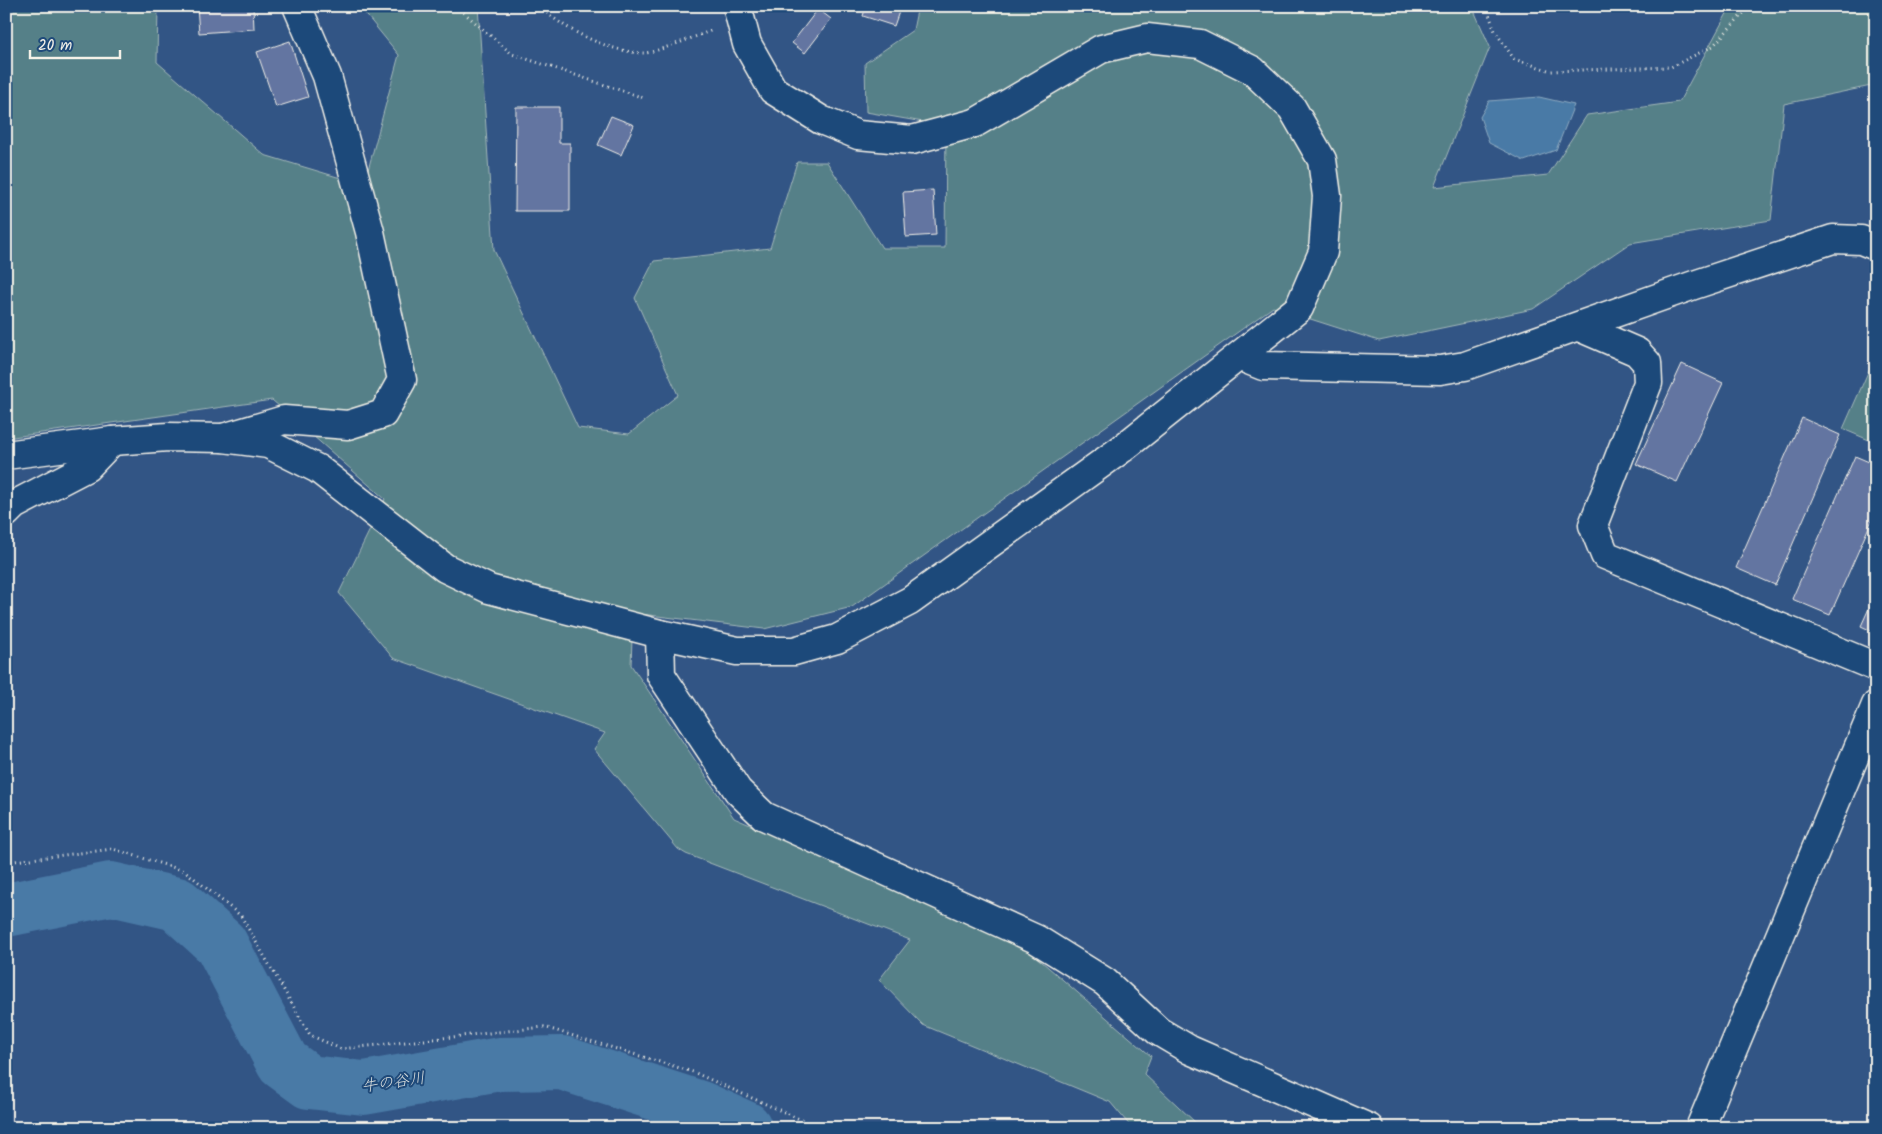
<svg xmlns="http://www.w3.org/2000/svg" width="1882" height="1134" font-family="Kalam,'Klee One',sans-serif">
	<rect width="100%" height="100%" fill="#325585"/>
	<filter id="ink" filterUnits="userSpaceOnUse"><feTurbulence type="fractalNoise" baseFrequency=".02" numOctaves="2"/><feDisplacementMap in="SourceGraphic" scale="10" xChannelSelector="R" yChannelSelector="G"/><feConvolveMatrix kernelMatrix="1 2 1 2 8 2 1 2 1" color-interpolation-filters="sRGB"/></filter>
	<g filter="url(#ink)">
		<path fill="#548088" stroke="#a4b8b8" d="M 6,6 L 158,6 L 157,62 L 264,155 L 364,185 L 399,55 L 359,6 L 478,6 L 494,250 L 578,428 L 629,434 L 678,395 L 635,298 L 654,261 L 770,248 L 797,162 L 827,162 L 882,248 L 945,248 L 946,126 L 866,112 L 865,63 L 913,30 L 918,6 L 1472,6 L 1490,47 L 1434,187 L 1548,175 L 1587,115 L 1679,102 L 1731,6 L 1876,6 L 1876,85 L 1784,104 L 1771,220 L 1630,243 L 1533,309 L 1379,341 L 1273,307 L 852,607 L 764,629 L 633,613 L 631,665 L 734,818 L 1019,942 L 1151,1056 L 1144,1074 L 1196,1123 L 1208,1128 L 1132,1128 L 1110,1102 L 923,1025 L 879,980 L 910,940 L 686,854 L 678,849 L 594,749 L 605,733 L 393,658 L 339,593 L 385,499 L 272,400 L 6,438 Z
			M 1876,354 L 1876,443 L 1843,429 Z"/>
		<path fill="#497aa6" stroke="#8daac0" d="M 1539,97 L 1574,105 L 1556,150 L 1524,161 L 1489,143 L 1480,117 L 1489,101 Z"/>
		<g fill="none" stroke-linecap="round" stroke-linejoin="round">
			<path stroke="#497aa6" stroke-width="54" d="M 6,910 L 111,889 L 177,904 L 221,944 L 283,1063 L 309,1082 L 364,1088 L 500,1064 L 562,1063 L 700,1108 L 745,1128"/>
		</g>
		<path fill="#6474a1" stroke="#f4f1e8" d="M 197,6 L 253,6 L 254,29 L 199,33 Z
			M 866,6 L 901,6 L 894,26 L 863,16 Z
			M 818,9 L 831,19 L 805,53 L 792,43 Z
			M 290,41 L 308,97 L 276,107 L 257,52 Z
			M 516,107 L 559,107 L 559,143 L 570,143 L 570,211 L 515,211 Z
			M 611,116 L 634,125 L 621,155 L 598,145 Z
			M 933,190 L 936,235 L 906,237 L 903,192 Z
			M 1682,364 L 1723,383 L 1677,482 L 1636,464 Z
			M 1802,418 L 1840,435 L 1775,585 L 1736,568 Z
			M 1855,456 L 1876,465 L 1876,511 L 1830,615 L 1792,599 Z
			M 1876,593 L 1876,633 L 1861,626 Z"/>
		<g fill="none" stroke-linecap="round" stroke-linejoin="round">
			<defs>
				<path id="street" d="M 1579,327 L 1637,352 L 1647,363 L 1648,383 L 1593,525 L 1605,555 L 1876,667
					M 1241,357 L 1263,366 L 1440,370 L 1465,366 L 1694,285 L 1833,239 L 1861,240 L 1876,246
					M 223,438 L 284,420 L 348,425 L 383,414 L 402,380 L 370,232 L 327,76 L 297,6
					M 6,513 L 14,505 L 87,467 L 112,441
					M 660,634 L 661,675 L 738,791 L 764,816 L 1036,939 L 1105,982 L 1158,1031 L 1190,1050 L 1369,1128
					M 1700,1128 L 1876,705"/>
				<path id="secondary" d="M 6,455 L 112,441 L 168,437 L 223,438 L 268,444 L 318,469 L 445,568 L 489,589 L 660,634 L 737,651 L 794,651 L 837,639 L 910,601 L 1123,448 L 1299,308 L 1323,252 L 1327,196 L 1322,160 L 1292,108 L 1252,70 L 1200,44 L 1147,38 L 1101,49 L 975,123 L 912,140 L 858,135 L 821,120 L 773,90 L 747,44 L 737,6"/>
			</defs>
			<use href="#street" stroke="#f4f1e8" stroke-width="31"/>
			<use href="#secondary" stroke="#f4f1e8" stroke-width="31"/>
			<path stroke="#f4f1e8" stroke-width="3" stroke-dasharray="1 4" stroke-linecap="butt" d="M 456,6 L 512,54 L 644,98
				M 540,6 C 561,29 612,53 644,53 C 655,53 699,35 713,30
				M 1486,6 L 1495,31 L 1514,59 L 1551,71 L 1671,67 L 1713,46 L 1750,6
				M 1868,6 L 1876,12
				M 6,862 L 113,849 L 185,871 L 241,916 L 310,1035 L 341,1049 L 544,1027 L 693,1072 L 820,1128"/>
			<use href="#street" stroke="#1f4a7a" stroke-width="28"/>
			<use href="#secondary" stroke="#1f4a7a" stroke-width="28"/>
		</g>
	</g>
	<g text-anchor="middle" stroke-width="4" stroke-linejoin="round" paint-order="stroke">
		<g font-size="16" font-style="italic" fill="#dadfde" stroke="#1f4a7a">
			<text transform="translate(393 1081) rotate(-8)" y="6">牛の谷川</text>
		</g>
	</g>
	<rect width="1882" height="1134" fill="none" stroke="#1f4a7a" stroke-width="25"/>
	<rect x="12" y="12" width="1857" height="1109" fill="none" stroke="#f4f1e8" stroke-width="2" filter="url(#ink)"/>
	<path d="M30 50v8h90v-8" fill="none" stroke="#f4f1e8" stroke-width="2.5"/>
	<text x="38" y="50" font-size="15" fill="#f4f1e8" stroke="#1f4a7a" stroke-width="4" paint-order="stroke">20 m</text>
</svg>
